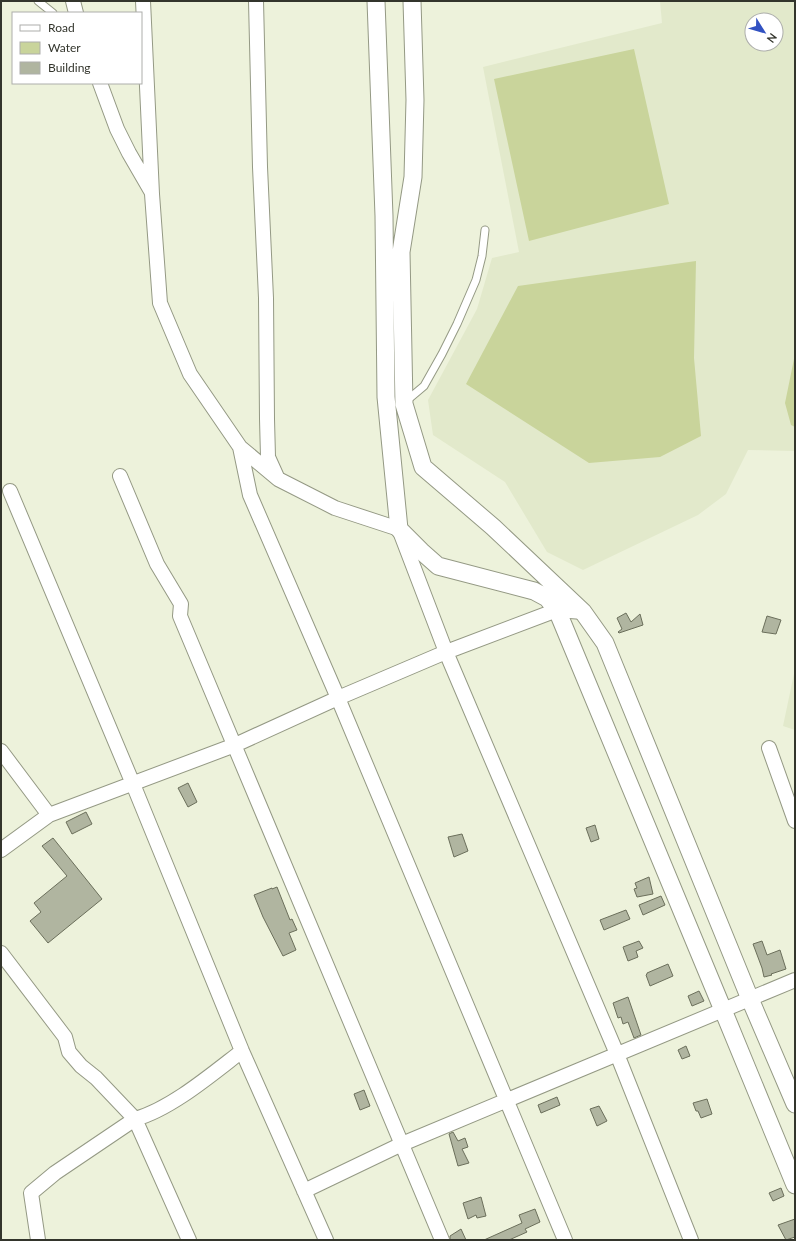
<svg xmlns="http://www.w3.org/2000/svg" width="796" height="1241" font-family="Lato,sans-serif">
	<rect width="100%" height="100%" fill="#edf2db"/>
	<path fill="#e2e9cb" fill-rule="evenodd" d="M 660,1 L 795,1 L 795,451 L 748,450 L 726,494 L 698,515 L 583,570 L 547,552 L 505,482 L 433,435 L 428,400 L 477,309 L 492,258 L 519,252 L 483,67 L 662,23 ZM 752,20 L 776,20 L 776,44 L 752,44 Z
		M 795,669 L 795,730 L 783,726 Z"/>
	<path fill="#c9d49b" d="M 634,49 L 669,204 L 529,241 L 494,79 Z
		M 696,261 L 694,358 L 701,436 L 660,457 L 589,463 L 466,384 L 518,286 Z
		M 795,354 L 795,427 L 791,425 L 785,403 Z"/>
	<path fill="#b0b5a0" stroke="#6b6f5b" d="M 626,613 L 631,622 L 640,614 L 643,625 L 619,633 L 618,632 L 622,629 L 617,618 Z
		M 767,616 L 781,620 L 776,634 L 762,632 Z
		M 188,783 L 197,802 L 188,807 L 178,788 Z
		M 86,812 L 92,824 L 72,834 L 66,822 Z
		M 595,825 L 599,839 L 591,842 L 586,828 Z
		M 462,834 L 468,851 L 454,857 L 448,837 Z
		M 53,838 L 102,899 L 48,943 L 30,921 L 41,912 L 34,903 L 67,876 L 42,846 Z
		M 649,877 L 653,894 L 637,897 L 634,889 L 637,888 L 635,883 Z
		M 277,887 L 290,920 L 292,919 L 297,930 L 289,933 L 296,950 L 283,956 L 263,917 L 254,895 L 272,888 L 272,889 Z
		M 661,896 L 665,905 L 643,915 L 639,905 Z
		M 626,910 L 630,919 L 604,930 L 600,920 Z
		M 639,941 L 643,948 L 636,951 L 638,957 L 628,961 L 623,947 Z
		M 762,941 L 767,955 L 780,950 L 786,969 L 771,974 L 772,975 L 764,977 L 762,968 L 753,944 Z
		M 668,964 L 673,976 L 650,986 L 646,975 L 647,974 L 647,973 Z
		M 699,991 L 704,1001 L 692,1006 L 688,996 Z
		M 628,997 L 641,1035 L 634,1038 L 628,1022 L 623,1024 L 621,1017 L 618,1018 L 613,1003 Z
		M 686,1046 L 690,1056 L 682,1059 L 678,1050 Z
		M 364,1090 L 370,1106 L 360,1110 L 354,1094 Z
		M 557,1097 L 560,1105 L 541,1113 L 538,1105 Z
		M 707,1099 L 712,1114 L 701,1118 L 698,1111 L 696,1111 L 693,1103 Z
		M 599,1106 L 607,1121 L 597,1126 L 590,1109 Z
		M 453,1132 L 458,1141 L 465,1138 L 468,1147 L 462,1149 L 469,1163 L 458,1166 L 449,1134 Z
		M 781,1188 L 784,1196 L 773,1201 L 769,1193 Z
		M 481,1197 L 486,1216 L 477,1218 L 476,1215 L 468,1219 L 463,1203 Z
		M 535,1209 L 540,1222 L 525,1229 L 527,1232 L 509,1240 L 484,1240 L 522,1223 L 519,1215 Z
		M 795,1219 L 795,1237 L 786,1240 L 778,1225 Z
		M 461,1229 L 466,1240 L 450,1240 L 450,1236 Z"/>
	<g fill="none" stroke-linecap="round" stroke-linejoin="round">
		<defs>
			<path id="service" d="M 38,1 L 53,13
				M 405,402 L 424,386 L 442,354 L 457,324 L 476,280 L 482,256 L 485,230"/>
			<path id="minor" d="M 73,1 L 76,13
				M 143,1 L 152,194 L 160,303 L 190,374 L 240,447 L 278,479 L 335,508 L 399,529 L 446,652 L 617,1054 L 691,1240
				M 256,1 L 260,167 L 266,298 L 267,419 L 268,457 L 277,477
				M 100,83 L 117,129 L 129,153 L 151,191
				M 240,447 L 250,495 L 338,698 L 565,1240
				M 120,476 L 157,564 L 181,604 L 180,616 L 442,1240
				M 10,491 L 133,784 L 242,1051 L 326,1240
				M 769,748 L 795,821
				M 1,751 L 49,815
				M 1,850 L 49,815 L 235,745 L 338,698 L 446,652 L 557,610 L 583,612
				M 1,953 L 65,1037 L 69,1052 L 81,1066 L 96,1078 L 135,1119 L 189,1240
				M 304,1191 L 402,1144 L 795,980
				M 38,1240 L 31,1193 L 55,1173 L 135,1119 C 171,1109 212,1074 242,1051"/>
			<path id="tertiary" d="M 376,1 L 384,216 L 386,397 L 399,529 L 421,551 L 438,566 L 534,591 L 547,598 L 557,610 L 723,1010 L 795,1185
				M 412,1 L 415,100 L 413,177 L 401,252 L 404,404 L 423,467 L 493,527 L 583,612 L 605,643 L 750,999 L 795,1104"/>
		</defs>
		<use href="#service" stroke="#949984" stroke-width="9"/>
		<use href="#minor" stroke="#949984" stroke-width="16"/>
		<use href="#tertiary" stroke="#949984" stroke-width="19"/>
		<use href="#service" stroke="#fff" stroke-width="7"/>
		<use href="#minor" stroke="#fff" stroke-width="14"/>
		<use href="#tertiary" stroke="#fff" stroke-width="17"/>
	</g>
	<rect width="796" height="1241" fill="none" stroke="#33352c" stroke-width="4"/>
	<rect x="12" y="12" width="130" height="72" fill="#ffffff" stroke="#adaeab"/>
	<rect x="20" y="25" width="20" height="6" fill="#ffffff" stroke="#adaeab"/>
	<text x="48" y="32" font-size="12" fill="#33352c">Road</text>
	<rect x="20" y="42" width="20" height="12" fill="#c9d49b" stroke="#adaeab"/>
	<text x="48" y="52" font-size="12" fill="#33352c">Water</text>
	<rect x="20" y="62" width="20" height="12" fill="#b0b5a0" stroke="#adaeab"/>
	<text x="48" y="72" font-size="12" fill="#33352c">Building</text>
	<g transform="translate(764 32) rotate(127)"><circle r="19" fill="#ffffff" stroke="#adaeab"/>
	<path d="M0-3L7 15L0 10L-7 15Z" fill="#3252c2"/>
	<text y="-6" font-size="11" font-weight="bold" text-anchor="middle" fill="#33352c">N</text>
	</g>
</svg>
